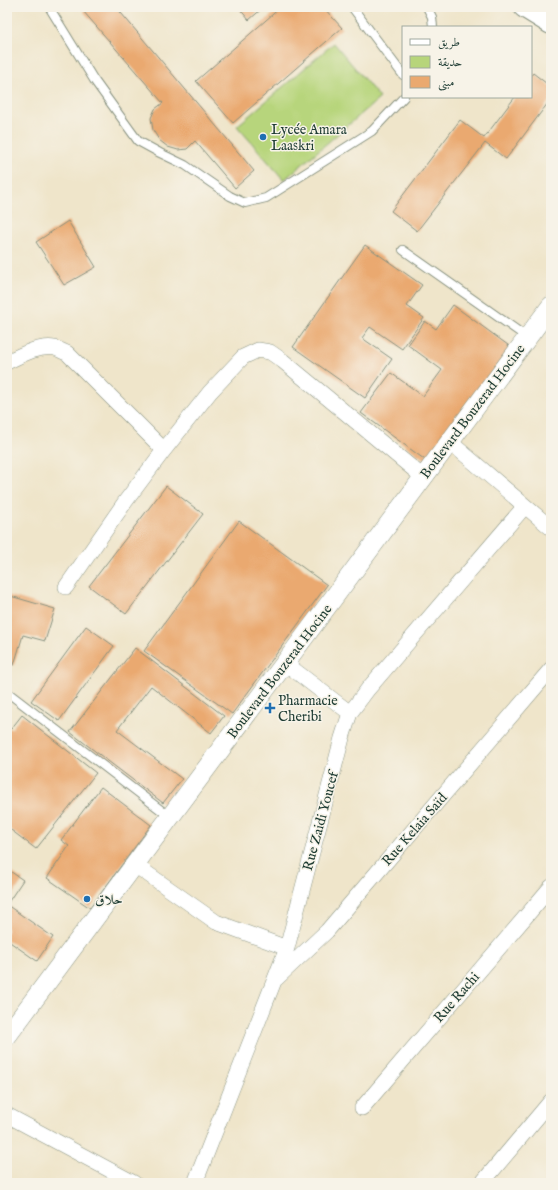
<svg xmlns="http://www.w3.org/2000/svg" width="558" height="1190" font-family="'IM FELL English',Amiri,serif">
	<rect width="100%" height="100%" fill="#f7f3e8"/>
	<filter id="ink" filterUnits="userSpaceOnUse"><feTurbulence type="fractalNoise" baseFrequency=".025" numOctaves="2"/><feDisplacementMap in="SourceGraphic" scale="8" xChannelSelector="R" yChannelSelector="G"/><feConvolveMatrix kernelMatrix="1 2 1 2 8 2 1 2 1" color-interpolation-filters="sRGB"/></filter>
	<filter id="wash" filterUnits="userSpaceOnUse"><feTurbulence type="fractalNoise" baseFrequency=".012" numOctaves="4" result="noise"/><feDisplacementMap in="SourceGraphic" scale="16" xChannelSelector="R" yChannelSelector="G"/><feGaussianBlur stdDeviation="0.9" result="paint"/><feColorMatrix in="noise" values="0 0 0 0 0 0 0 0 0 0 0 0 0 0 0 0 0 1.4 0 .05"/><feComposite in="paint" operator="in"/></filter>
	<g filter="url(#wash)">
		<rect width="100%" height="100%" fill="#efe5ca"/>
		<path fill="#b7d57b" stroke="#6b8958" d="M 334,43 L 380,98 L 284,180 L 237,126 Z"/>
		<g id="blocks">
			<path fill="#eaa96f" d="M 88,7 L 116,7 L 254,171 L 235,188 L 195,141 L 187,149 L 178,150 L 168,147 L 159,140 L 153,130 L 151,118 L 155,109 L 163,103 L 83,11 Z
				M 238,7 L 264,7 L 249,20 Z
				M 281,7 L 323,7 L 342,28 L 233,123 L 196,81 Z
				M 533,73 L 551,87 L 551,99 L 506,159 L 485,143 L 417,231 L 391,211 L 460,120 L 484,138 L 515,97 L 531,97 L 531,76 Z
				M 68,221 L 96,267 L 64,285 L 36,242 Z
				M 365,245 L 422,285 L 407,306 L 424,318 L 402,349 L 370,327 L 362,338 L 392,359 L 365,398 L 293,347 Z
				M 453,305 L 512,348 L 428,462 L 361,413 L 391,373 L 423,396 L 442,370 L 408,345 L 425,321 L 436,329 Z
				M 166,486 L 203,514 L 126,614 L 89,586 Z
				M 239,521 L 327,585 L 232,714 L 144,651 Z
				M 7,595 L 55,609 L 45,641 L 23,635 L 14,665 L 7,663 Z
				M 86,626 L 114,646 L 59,721 L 31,701 Z
				M 135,648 L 224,716 L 211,733 L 151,686 L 117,730 L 182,779 L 163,803 L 70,732 Z
				M 22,715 L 96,773 L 36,849 L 7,827 L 7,726 L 11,729 Z
				M 101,787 L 151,825 L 90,908 L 47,878 L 69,846 L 61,840 Z
				M 7,869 L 23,880 L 7,904 Z
				M 7,905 L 53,937 L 37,961 L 7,940 Z"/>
		</g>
	</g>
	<g filter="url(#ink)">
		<use href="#blocks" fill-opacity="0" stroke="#87917f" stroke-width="1"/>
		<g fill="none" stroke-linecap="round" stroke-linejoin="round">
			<defs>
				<path id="service" d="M 49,7 L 94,80 L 138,141 L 160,153 L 185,165 L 230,196 L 245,203 L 266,198 L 372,131 L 404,97
					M 352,7 L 403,75
					M 427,7 L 432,17 L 433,27
					M 403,250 L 528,338
					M 7,692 L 170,817"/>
				<path id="minor" d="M 7,362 C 21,355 39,345 55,348 C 59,349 63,352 67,353 L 164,450
					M 450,442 L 551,528
					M 66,587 L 125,502 L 164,450 L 210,392 L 243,357 L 258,350 L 270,352 L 283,361 L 423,477
					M 285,663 L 350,713
					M 135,865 L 216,922 L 287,948
					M 276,979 L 327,931 L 551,669
					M 362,1108 L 551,887
					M 7,1115 L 134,1183
					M 195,1183 L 287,948 L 342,738 L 350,713 L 368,689 L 525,506
					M 482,1183 L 551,1101"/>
				<path id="tertiary" d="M 7,1036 L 551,306"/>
				<path id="primary" d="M 525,7 L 551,23"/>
			</defs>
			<use href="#service" stroke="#87917f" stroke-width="10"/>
			<use href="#minor" stroke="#87917f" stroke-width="16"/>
			<use href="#tertiary" stroke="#87917f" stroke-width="20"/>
			<use href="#primary" stroke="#87917f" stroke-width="24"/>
			<use href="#service" stroke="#fff" stroke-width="8"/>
			<use href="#minor" stroke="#fff" stroke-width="15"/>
			<use href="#tertiary" stroke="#fff" stroke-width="19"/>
			<use href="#primary" stroke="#fff" stroke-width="22"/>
		</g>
	</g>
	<g fill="#1f6fb2" stroke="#f7f3e8" stroke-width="1.5">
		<circle cx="263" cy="137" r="4"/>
		<path d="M268 702h4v4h4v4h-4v4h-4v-4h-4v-4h4z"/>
		<circle cx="87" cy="899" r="4"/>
	</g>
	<g text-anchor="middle" stroke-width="3" stroke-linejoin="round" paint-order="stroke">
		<g font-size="14" fill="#1f3d34" stroke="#f7f3e8" text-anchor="start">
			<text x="271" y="134">Lycée Amara<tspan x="271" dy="16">Laaskri</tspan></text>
			<text x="278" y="705">Pharmacie<tspan x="278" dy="16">Cheribi</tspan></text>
			<text x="95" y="904">حلاق</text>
		</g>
		<g font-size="14" fill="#1f3d34" stroke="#f7f3e8">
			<text transform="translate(472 411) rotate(-53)" y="5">Boulevard Bouzerad Hocine</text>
			<text transform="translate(279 671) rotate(-53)" y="5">Boulevard Bouzerad Hocine</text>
			<text transform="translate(320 821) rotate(-75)" y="5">Rue Zaidi Youcef</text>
			<text transform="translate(414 829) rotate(-49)" y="5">Rue Kelaia Saïd</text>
			<text transform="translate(456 997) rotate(-49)" y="5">Rue Rachi</text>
		</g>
	</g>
	<rect width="558" height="1190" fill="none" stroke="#f7f3e8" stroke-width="24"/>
	<rect x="402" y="26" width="130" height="72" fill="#f7f3e8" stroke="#a1aaa0"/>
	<rect x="410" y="39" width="20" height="6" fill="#ffffff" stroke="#a1aaa0"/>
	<text x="438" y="46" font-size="12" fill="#1f3d34">طريق</text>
	<rect x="410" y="56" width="20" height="12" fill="#b7d57b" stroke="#a1aaa0"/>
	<text x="438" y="66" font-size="12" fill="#1f3d34">حديقة</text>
	<rect x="410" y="76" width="20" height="12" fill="#eaa96f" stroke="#a1aaa0"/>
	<text x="438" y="86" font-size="12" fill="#1f3d34">مبنى</text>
</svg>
